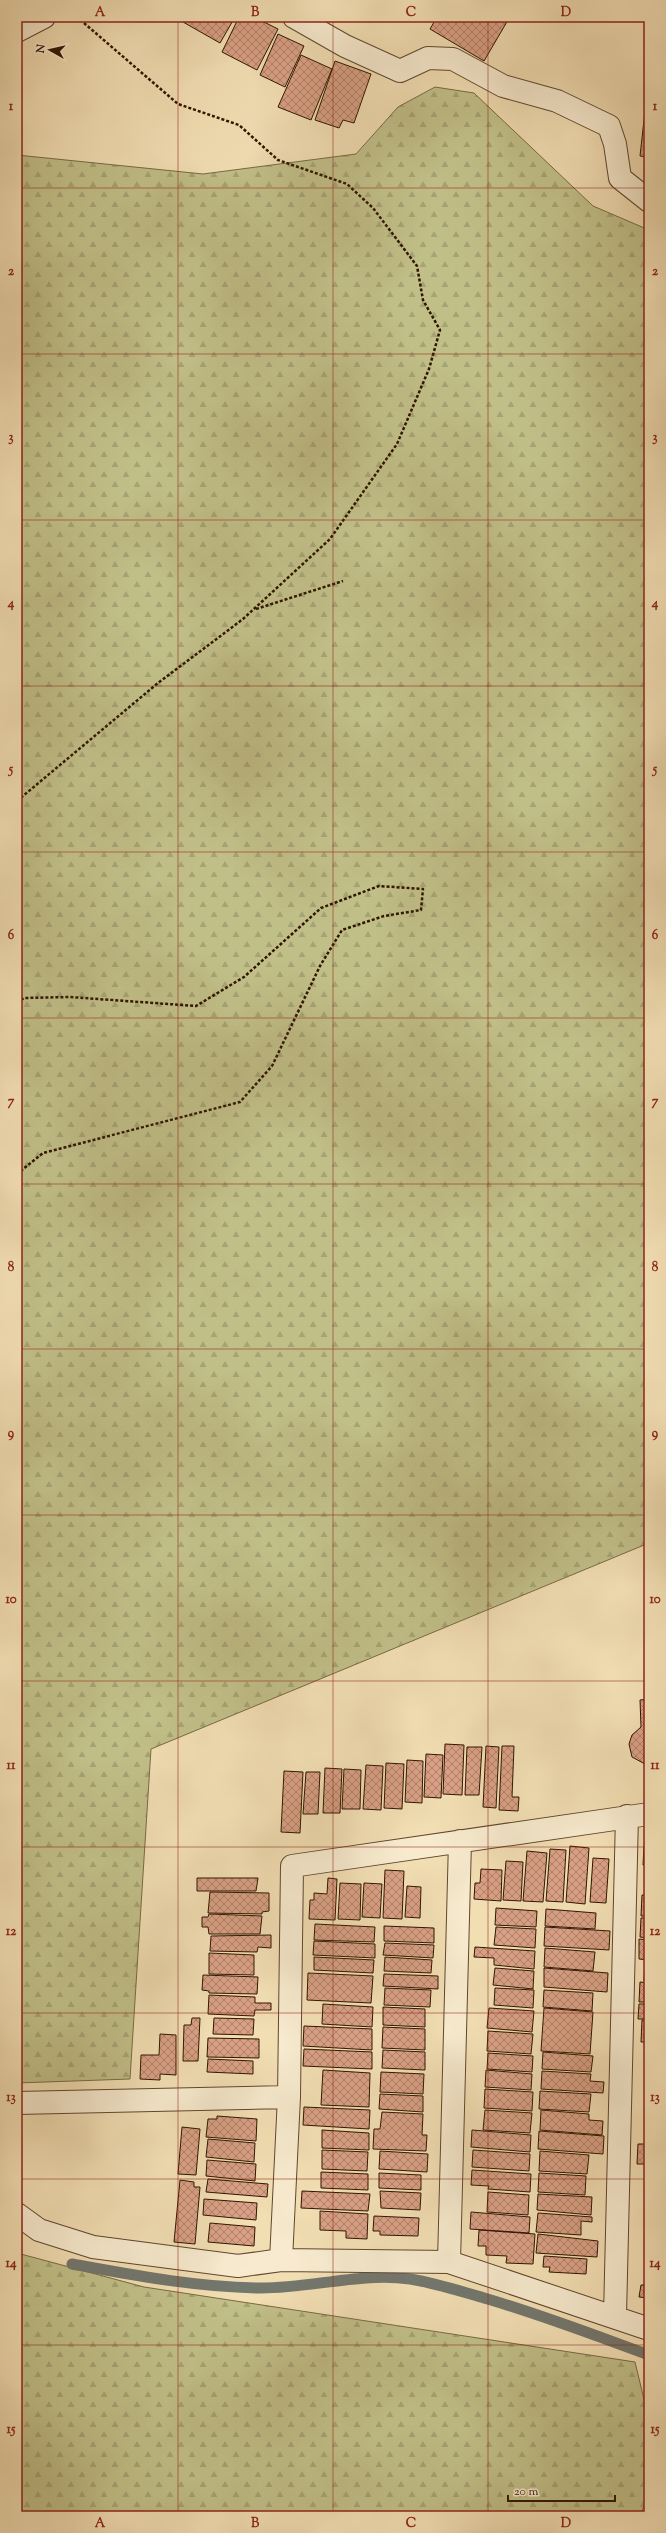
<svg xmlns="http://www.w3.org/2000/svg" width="666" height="2533" font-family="'Sorts Mill Goudy',serif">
	<defs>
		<pattern id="forest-firs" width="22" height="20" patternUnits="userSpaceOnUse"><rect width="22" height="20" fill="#c1bf88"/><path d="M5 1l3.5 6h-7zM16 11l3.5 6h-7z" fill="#a6a374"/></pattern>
		<pattern id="building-cross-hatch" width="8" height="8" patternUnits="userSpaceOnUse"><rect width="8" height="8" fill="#d9a085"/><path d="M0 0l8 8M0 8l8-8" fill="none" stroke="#b0816a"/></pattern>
	</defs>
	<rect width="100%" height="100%" fill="#f2deb3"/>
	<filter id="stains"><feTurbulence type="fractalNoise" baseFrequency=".005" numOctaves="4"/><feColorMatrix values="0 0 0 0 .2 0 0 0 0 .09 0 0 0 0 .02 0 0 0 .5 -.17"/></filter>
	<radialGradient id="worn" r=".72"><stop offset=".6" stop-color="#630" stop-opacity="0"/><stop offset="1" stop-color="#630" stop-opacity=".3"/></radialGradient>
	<path fill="url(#forest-firs)" stroke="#786a44" d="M 435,87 L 474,93 L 593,206 L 649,230 L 649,1543 L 151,1749 L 130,2079 L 17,2083 L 17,155 L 203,174 L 356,154 L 398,107 Z
		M 17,2253 L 144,2287 L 635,2362 L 649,2420 L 649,2493 L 640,2516 L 17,2516 Z"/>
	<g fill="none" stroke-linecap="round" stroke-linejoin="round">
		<path stroke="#73776e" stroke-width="11" d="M 72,2264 C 133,2275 195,2287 258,2288 C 309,2289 359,2272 410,2279 C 435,2283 460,2291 484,2298 C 540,2314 594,2335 649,2355"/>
	</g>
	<path fill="url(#building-cross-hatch)" stroke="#301500" d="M 185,17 L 235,17 L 220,43 L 183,22 Z
		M 239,17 L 254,17 L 278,29 L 257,70 L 222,52 Z
		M 352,17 L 372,17 L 370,22 Z
		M 437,17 L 503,17 L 508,20 L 484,61 L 430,29 Z
		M 278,34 L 304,46 L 285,87 L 260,75 Z
		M 301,55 L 332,69 L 311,120 L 278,107 Z
		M 335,61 L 371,74 L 354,123 L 343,120 L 339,128 L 315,120 Z
		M 646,102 L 649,102 L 649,157 L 640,156 Z
		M 649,1699 L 649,1783 L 648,1783 L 645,1764 L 632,1757 L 629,1744 L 632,1735 L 641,1727 L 640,1700 Z
		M 445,1744 L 464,1745 L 462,1795 L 443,1794 Z
		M 486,1746 L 499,1747 L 496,1808 L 483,1807 Z
		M 502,1746 L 514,1746 L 512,1797 L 519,1797 L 518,1811 L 499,1810 Z
		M 467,1747 L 482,1747 L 479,1795 L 465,1795 Z
		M 426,1754 L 443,1755 L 441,1798 L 424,1797 Z
		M 407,1760 L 423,1761 L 422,1803 L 405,1802 Z
		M 386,1763 L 404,1764 L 402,1809 L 384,1808 Z
		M 366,1765 L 383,1766 L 381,1810 L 363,1809 Z
		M 325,1768 L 342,1769 L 340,1813 L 323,1813 Z
		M 344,1769 L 361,1770 L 360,1809 L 342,1809 Z
		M 284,1771 L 303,1772 L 300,1833 L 281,1832 Z
		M 306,1772 L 320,1772 L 318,1814 L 303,1814 Z
		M 649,1838 L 649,1865 L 643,1865 L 644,1846 Z
		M 570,1846 L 589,1848 L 585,1904 L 566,1902 Z
		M 550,1849 L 566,1850 L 563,1902 L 546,1901 Z
		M 527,1851 L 547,1853 L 543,1902 L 523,1901 Z
		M 593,1858 L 609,1859 L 606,1903 L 590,1902 Z
		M 506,1861 L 523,1862 L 521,1901 L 503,1900 Z
		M 481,1869 L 502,1870 L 501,1901 L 474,1899 L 475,1883 L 480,1883 Z
		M 385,1870 L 404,1871 L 402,1919 L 383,1918 Z
		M 197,1878 L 258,1878 L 256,1891 L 197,1891 Z
		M 328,1878 L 337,1879 L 335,1920 L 309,1919 L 310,1900 L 314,1900 L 314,1893 L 327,1894 Z
		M 340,1883 L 361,1884 L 360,1920 L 338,1919 Z
		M 364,1883 L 382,1884 L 380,1918 L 362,1917 Z
		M 407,1886 L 421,1887 L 420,1918 L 405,1917 Z
		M 210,1892 L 269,1893 L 269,1911 L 262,1912 L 262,1914 L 208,1913 Z
		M 642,1895 L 649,1895 L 649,1916 L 641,1916 Z
		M 496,1908 L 537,1911 L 536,1927 L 495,1925 Z
		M 546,1909 L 596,1913 L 595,1929 L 545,1926 Z
		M 209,1914 L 262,1916 L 260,1934 L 209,1934 L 208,1927 L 202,1927 L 202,1917 L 208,1917 Z
		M 641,1918 L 649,1918 L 649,1938 L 640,1937 Z
		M 315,1924 L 375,1927 L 374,1942 L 314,1940 Z
		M 384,1926 L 434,1928 L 434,1943 L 384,1941 Z
		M 496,1927 L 536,1929 L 535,1948 L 494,1945 Z
		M 545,1927 L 610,1931 L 609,1950 L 544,1946 Z
		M 271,1935 L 271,1948 L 258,1947 L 257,1952 L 210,1951 L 211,1936 Z
		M 639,1939 L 649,1940 L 649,1960 L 639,1959 Z
		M 314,1941 L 375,1944 L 375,1958 L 313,1955 Z
		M 385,1943 L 434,1945 L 433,1958 L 383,1955 Z
		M 475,1947 L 535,1951 L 534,1969 L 494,1965 L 494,1958 L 474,1957 Z
		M 545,1948 L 595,1952 L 593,1971 L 544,1967 Z
		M 209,1953 L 254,1955 L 254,1975 L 209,1974 Z
		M 314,1957 L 374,1960 L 373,1973 L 314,1970 Z
		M 385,1957 L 432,1960 L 431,1973 L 384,1971 Z
		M 645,1961 L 649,1961 L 649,1981 L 644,1981 Z
		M 495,1968 L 534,1971 L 533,1989 L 493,1985 Z
		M 544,1968 L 608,1973 L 607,1992 L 544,1987 Z
		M 308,1973 L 373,1976 L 371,2003 L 307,2000 Z
		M 384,1974 L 438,1976 L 438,1989 L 383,1986 Z
		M 203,1975 L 258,1977 L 257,1994 L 209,1993 L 209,1991 L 202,1990 Z
		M 640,1982 L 649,1983 L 649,2002 L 639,2002 Z
		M 385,1988 L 431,1990 L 430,2007 L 384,2005 Z
		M 495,1988 L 534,1990 L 533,2008 L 494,2005 Z
		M 544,1990 L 593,1993 L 592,2011 L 543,2007 Z
		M 209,1995 L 255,1997 L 255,2003 L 271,2003 L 271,2010 L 255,2010 L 254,2016 L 208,2014 Z
		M 323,2004 L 373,2007 L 372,2027 L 322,2024 Z
		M 639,2004 L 649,2004 L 649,2019 L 638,2019 Z
		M 383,2007 L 425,2009 L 425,2027 L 383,2025 Z
		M 489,2008 L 534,2011 L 532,2032 L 487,2028 Z
		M 544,2008 L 593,2012 L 590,2054 L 541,2051 Z
		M 192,2018 L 200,2018 L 198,2061 L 183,2061 L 184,2025 L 191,2025 Z
		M 214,2018 L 254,2019 L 253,2035 L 213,2034 Z
		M 642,2020 L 649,2020 L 649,2042 L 641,2042 Z
		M 304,2026 L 372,2029 L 372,2050 L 303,2046 Z
		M 383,2027 L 425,2029 L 425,2050 L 382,2048 Z
		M 488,2031 L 533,2034 L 531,2054 L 487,2051 Z
		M 160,2034 L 176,2035 L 176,2075 L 160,2074 L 160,2080 L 140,2079 L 141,2055 L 159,2055 Z
		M 208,2038 L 259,2039 L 259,2058 L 207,2057 Z
		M 304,2049 L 372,2052 L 372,2069 L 303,2066 Z
		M 383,2050 L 425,2052 L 425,2070 L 382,2068 Z
		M 543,2052 L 593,2056 L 591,2072 L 542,2069 Z
		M 488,2053 L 533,2056 L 532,2072 L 487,2069 Z
		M 208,2059 L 253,2061 L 253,2074 L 207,2072 Z
		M 648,2064 L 649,2064 L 649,2081 L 647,2081 Z
		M 323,2070 L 370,2073 L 369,2107 L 321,2105 Z
		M 486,2070 L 532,2074 L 531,2090 L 485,2087 Z
		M 542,2071 L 591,2074 L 590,2081 L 604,2082 L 603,2093 L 541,2089 Z
		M 381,2072 L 424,2074 L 423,2094 L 380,2092 Z
		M 647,2082 L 649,2082 L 649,2102 L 646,2102 Z
		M 485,2089 L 533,2092 L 532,2111 L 484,2108 Z
		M 540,2091 L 591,2094 L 589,2112 L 539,2109 Z
		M 380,2094 L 423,2096 L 423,2112 L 379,2109 Z
		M 646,2104 L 649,2104 L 649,2121 L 646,2121 Z
		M 304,2107 L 370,2110 L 369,2129 L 303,2125 Z
		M 485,2110 L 532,2113 L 530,2133 L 483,2130 Z
		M 541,2110 L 589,2114 L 589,2120 L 603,2121 L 602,2135 L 540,2130 Z
		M 382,2112 L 423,2114 L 422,2135 L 427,2135 L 426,2151 L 373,2149 L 374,2129 L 380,2129 Z
		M 217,2116 L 257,2119 L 256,2141 L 206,2137 L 208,2119 L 217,2119 Z
		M 647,2123 L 649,2123 L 649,2142 L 645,2142 Z
		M 182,2127 L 200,2129 L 196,2175 L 178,2174 Z
		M 322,2130 L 369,2133 L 369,2150 L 322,2148 Z
		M 472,2130 L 531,2135 L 530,2152 L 471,2147 Z
		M 539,2131 L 604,2136 L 603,2154 L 538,2149 Z
		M 208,2139 L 255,2143 L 254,2162 L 206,2157 Z
		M 638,2144 L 649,2144 L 649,2164 L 637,2164 Z
		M 322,2150 L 368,2152 L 367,2171 L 322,2169 Z
		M 473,2150 L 530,2154 L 529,2171 L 472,2167 Z
		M 380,2151 L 428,2154 L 427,2172 L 379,2169 Z
		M 540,2151 L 589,2155 L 587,2174 L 539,2171 Z
		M 207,2160 L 256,2164 L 255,2181 L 206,2176 Z
		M 472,2170 L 531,2174 L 530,2192 L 488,2189 L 489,2186 L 471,2185 Z
		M 321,2172 L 368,2174 L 368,2190 L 321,2188 Z
		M 379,2173 L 421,2175 L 421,2190 L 379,2188 Z
		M 539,2173 L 586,2176 L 585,2195 L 538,2192 Z
		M 208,2179 L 268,2184 L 267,2197 L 206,2192 Z
		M 180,2180 L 194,2182 L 194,2187 L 200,2187 L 195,2244 L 174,2242 Z
		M 302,2191 L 370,2194 L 368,2211 L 301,2208 Z
		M 380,2191 L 421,2193 L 420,2210 L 381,2208 Z
		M 488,2192 L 529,2195 L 528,2215 L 487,2212 Z
		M 538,2194 L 592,2197 L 591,2215 L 537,2210 Z
		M 204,2199 L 257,2203 L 256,2220 L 203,2215 Z
		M 648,2205 L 649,2205 L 649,2227 L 647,2227 Z
		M 320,2211 L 368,2214 L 367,2239 L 346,2238 L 346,2231 L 320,2230 Z
		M 471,2212 L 530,2217 L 529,2233 L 470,2229 Z
		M 538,2213 L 592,2217 L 592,2222 L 581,2221 L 581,2235 L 536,2232 Z
		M 374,2216 L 419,2218 L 418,2236 L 380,2235 L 380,2231 L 373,2231 Z
		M 210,2223 L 255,2227 L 254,2246 L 208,2242 Z
		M 648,2228 L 649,2228 L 649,2245 L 647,2245 Z
		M 479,2230 L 535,2234 L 533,2264 L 506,2263 L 507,2256 L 486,2255 L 486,2246 L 478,2246 Z
		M 538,2234 L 598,2241 L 597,2257 L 536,2253 Z
		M 647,2246 L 649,2246 L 649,2267 L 646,2267 Z
		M 544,2256 L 587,2259 L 586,2274 L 549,2272 L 550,2267 L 543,2267 Z
		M 647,2268 L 649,2268 L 649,2284 L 646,2284 Z
		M 641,2285 L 649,2285 L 649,2298 L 639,2297 Z"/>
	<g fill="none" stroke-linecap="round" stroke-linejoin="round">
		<defs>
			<path id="street" d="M 294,17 L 345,46 L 400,71 L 428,58 L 453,59 L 503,86 L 557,101 L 609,126 L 615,144 L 620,178 L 649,201
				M 17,31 L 44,17
				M 649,1814 L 292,1866 L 289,2097 L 281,2260 L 449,2262 L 649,2329
				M 17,2103 L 289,2097
				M 17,2214 L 39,2230 L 93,2247 L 238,2266 L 281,2260
				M 449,2262 L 460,1841
				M 615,2316 L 627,1816"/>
		</defs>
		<use href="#street" stroke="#60472d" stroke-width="24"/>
		<path stroke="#301500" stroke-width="2.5" stroke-dasharray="3 2" stroke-linecap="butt" d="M 256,609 L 343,581
			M 17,801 L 158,683 L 243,619 L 330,539 L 397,444 L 429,369 L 440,330 L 423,300 L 417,266 L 373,208 L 347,184 L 278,160 L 239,125 L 178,104 L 77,17
			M 17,1003 L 24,998 L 70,997 L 196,1006 L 244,977 L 321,908 L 379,886 L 423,889 L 421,910 L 384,916 L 342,930 L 320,966 L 272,1066 L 240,1102 L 43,1153 L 17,1174"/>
		<use href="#street" stroke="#f7eace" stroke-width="22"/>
	</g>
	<path fill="none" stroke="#8f2418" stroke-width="1" stroke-opacity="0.55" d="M 178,17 L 178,2516M 333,17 L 333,2516M 488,17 L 488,2516M 17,188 L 649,188M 17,354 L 649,354M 17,520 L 649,520M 17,686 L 649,686M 17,852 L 649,852M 17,1018 L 649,1018M 17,1184 L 649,1184M 17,1349 L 649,1349M 17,1515 L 649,1515M 17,1681 L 649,1681M 17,1847 L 649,1847M 17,2013 L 649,2013M 17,2179 L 649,2179M 17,2345 L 649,2345"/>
	<rect width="666" height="2533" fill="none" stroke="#f2deb3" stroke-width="44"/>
	<g transform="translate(50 50) rotate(278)" stroke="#f7eace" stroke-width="3" paint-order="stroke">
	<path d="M0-3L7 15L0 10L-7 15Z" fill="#301500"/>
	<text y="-6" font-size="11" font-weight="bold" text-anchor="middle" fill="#301500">N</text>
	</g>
	<path d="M508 2495v6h107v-6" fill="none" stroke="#301500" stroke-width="2"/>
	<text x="514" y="2495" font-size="12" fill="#301500" stroke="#f7eace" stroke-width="3" paint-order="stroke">20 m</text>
	<rect x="22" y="22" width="622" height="2489" fill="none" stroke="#8f2418" stroke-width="1.5"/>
	<g font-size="13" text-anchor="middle" font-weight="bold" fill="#8f2418">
		<text x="100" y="16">A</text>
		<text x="255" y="16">B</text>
		<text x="411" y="16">C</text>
		<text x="566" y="16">D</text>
		<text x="11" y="110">1</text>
		<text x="655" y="110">1</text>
		<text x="11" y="275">2</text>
		<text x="655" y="275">2</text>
		<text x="11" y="441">3</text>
		<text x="655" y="441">3</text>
		<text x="11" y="607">4</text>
		<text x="655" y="607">4</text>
		<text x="11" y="773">5</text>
		<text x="655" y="773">5</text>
		<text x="11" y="939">6</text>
		<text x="655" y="939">6</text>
		<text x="11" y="1105">7</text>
		<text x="655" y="1105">7</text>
		<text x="11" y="1271">8</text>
		<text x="655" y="1271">8</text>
		<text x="11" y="1437">9</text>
		<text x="655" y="1437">9</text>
		<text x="11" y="1603">10</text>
		<text x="655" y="1603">10</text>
		<text x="11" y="1769">11</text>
		<text x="655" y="1769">11</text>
		<text x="11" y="1935">12</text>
		<text x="655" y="1935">12</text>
		<text x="11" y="2101">13</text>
		<text x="655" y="2101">13</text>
		<text x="11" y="2267">14</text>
		<text x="655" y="2267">14</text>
		<text x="11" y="2433">15</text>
		<text x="655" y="2433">15</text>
		<text x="100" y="2527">A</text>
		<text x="255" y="2527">B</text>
		<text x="411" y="2527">C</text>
		<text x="566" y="2527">D</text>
	</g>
	<rect width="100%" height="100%" filter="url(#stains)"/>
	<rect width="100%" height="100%" fill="url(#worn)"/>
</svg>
